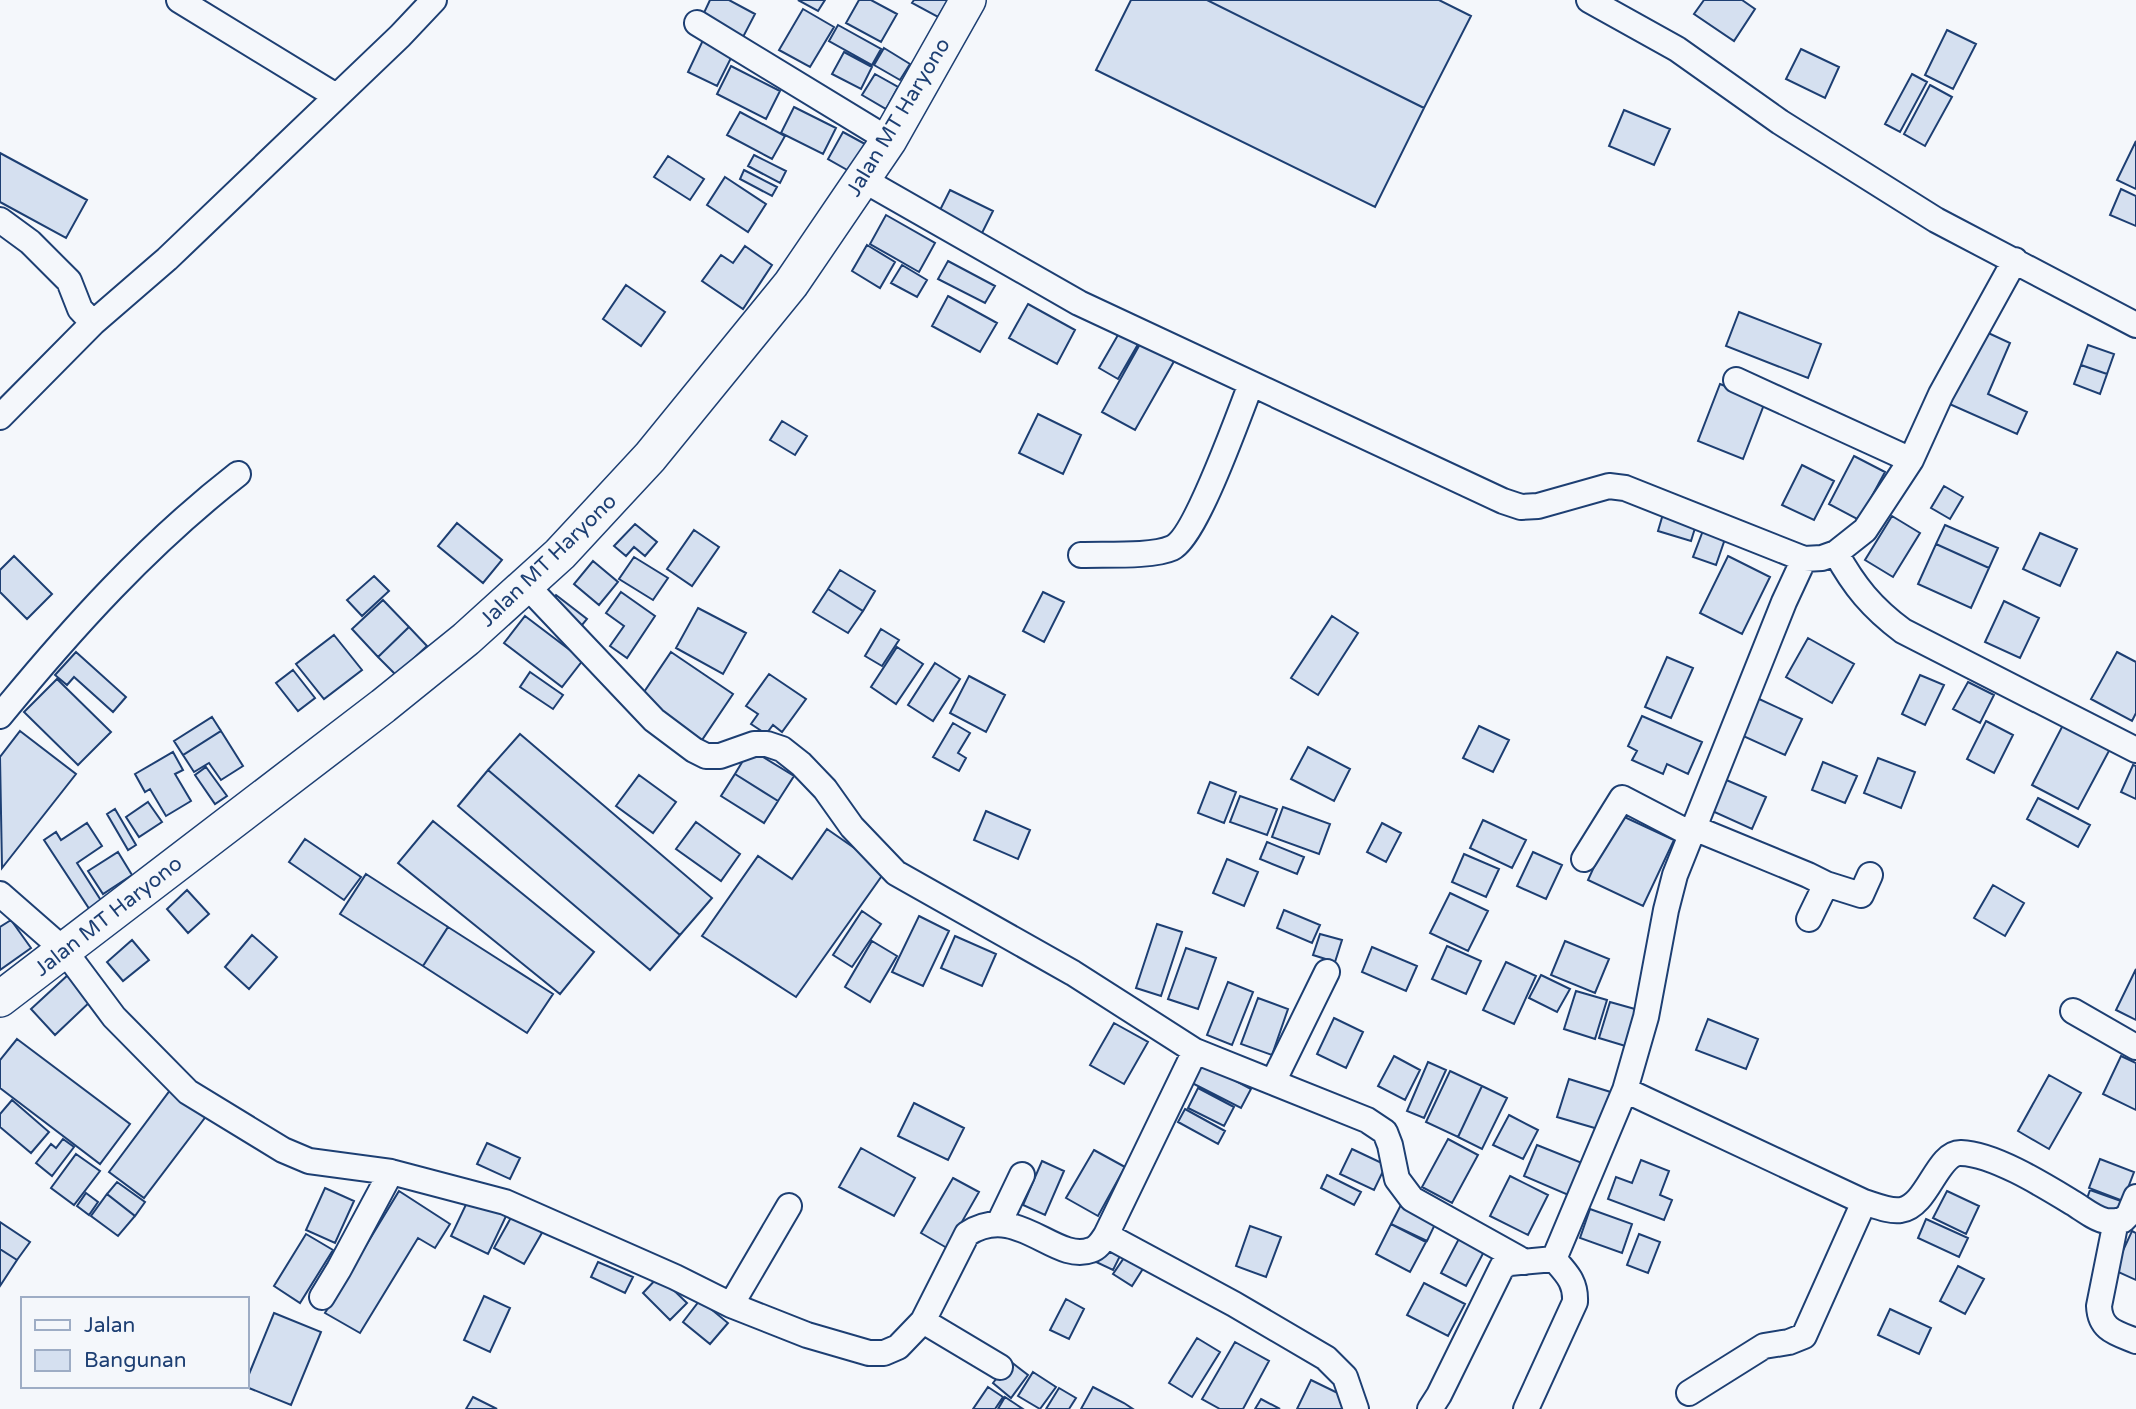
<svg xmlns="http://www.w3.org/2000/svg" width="2136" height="1409" font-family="'Varela Round',sans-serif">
	<rect width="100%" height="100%" fill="#f4f7fb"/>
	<path fill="#d5e0f0" stroke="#1d3f73" stroke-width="2" d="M 710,0 L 729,0 L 755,14 L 742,39 L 702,17 Z
		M 798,0 L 825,0 L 818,11 Z
		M 859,0 L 871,0 L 897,14 L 881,42 L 846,23 Z
		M 914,0 L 948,0 L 938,17 L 912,3 Z
		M 1131,0 L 1207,0 L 1424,108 L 1375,207 L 1096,70 Z
		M 1207,0 L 1439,0 L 1471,16 L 1424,108 Z
		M 1704,0 L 1742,0 L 1755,9 L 1734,41 L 1694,14 Z
		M 803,9 L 834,27 L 810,67 L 779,50 Z
		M 838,25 L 881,49 L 872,65 L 829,41 Z
		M 1947,30 L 1976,44 L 1953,89 L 1925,75 Z
		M 704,38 L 734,52 L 717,86 L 688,72 Z
		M 884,48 L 910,64 L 900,80 L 874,65 Z
		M 1801,49 L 1839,67 L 1825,98 L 1786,79 Z
		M 844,52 L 872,67 L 861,89 L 832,74 Z
		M 731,66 L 780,91 L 766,119 L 717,94 Z
		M 875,74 L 898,87 L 886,109 L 862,95 Z
		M 1912,74 L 1927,82 L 1900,132 L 1885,124 Z
		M 1930,85 L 1952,97 L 1925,146 L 1904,134 Z
		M 794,107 L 836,128 L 823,154 L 781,133 Z
		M 1624,110 L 1670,129 L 1654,165 L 1609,146 Z
		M 740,112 L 785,136 L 772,159 L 727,135 Z
		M 843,132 L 865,144 L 849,171 L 828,159 Z
		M 2136,141 L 2136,189 L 2117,180 Z
		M 0,153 L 87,200 L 66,238 L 0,202 Z
		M 754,155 L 786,171 L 780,183 L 748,166 Z
		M 668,156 L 704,179 L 690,200 L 654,177 Z
		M 744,170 L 777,187 L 772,196 L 740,179 Z
		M 725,177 L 766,204 L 748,232 L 707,205 Z
		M 2121,189 L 2136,196 L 2136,226 L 2110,215 Z
		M 950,190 L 993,211 L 980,237 L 937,216 Z
		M 886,215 L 935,243 L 919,272 L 870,244 Z
		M 867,245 L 895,262 L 880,288 L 852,271 Z
		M 745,246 L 772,265 L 743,309 L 702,281 L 721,255 L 733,263 Z
		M 948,261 L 995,286 L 985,303 L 938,279 Z
		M 902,265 L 927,280 L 917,297 L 891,283 Z
		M 626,285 L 665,312 L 641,346 L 603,319 Z
		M 948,296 L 997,323 L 980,352 L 932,326 Z
		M 1028,304 L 1075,330 L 1057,364 L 1009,338 Z
		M 1739,312 L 1821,344 L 1808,378 L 1726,346 Z
		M 1122,328 L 1141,339 L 1118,379 L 1099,368 Z
		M 1984,331 L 2010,343 L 1988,394 L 2027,412 L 2017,434 L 1945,402 Z
		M 1144,337 L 1177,356 L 1135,430 L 1102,412 Z
		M 2088,345 L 2114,354 L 2107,374 L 2081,365 Z
		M 2081,365 L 2107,374 L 2100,394 L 2074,384 Z
		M 1720,384 L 1765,402 L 1743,459 L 1698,441 Z
		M 1038,414 L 1081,435 L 1063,474 L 1019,453 Z
		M 782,421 L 807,436 L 795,455 L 770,440 Z
		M 1854,456 L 1885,472 L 1859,520 L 1829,504 Z
		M 1802,465 L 1834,481 L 1814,520 L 1782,505 Z
		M 1944,486 L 1963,497 L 1950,519 L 1931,508 Z
		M 1663,514 L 1696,525 L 1691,541 L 1658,531 Z
		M 1892,516 L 1920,533 L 1893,577 L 1865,560 Z
		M 457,523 L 502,560 L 483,583 L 438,546 Z
		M 635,524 L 657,542 L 645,556 L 634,547 L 626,556 L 614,546 Z
		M 1945,525 L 1998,548 L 1989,568 L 1936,544 Z
		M 1704,528 L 1726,536 L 1716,565 L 1693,557 Z
		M 694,530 L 719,547 L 692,586 L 667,569 Z
		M 2040,533 L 2077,549 L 2060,586 L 2023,569 Z
		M 1936,544 L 1989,568 L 1971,608 L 1918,584 Z
		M 14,556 L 52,594 L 27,619 L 0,592 L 0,570 Z
		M 1728,556 L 1770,577 L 1742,634 L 1700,613 Z
		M 634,557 L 668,578 L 653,600 L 619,579 Z
		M 593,561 L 618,582 L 599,605 L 574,584 Z
		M 840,570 L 875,591 L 863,611 L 828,589 Z
		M 374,576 L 389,591 L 362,616 L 347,600 Z
		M 828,589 L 863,611 L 848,633 L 813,612 Z
		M 621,592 L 655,616 L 627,658 L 610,646 L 624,626 L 606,613 Z
		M 1043,592 L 1064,602 L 1044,642 L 1023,631 Z
		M 556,595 L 587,619 L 577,631 L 546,606 Z
		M 383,600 L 409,627 L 378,657 L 352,629 Z
		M 2004,601 L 2039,618 L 2020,658 L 1985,642 Z
		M 698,608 L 746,633 L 723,674 L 676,648 Z
		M 525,616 L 583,660 L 562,687 L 504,643 Z
		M 1332,616 L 1358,633 L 1318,695 L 1291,678 Z
		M 409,627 L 427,646 L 396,675 L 378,657 Z
		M 881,629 L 899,640 L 882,666 L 865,656 Z
		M 334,635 L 362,670 L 324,699 L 296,664 Z
		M 1808,638 L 1854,664 L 1832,703 L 1786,677 Z
		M 897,647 L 923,664 L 896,704 L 871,687 Z
		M 76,652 L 126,697 L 113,712 L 74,677 L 67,685 L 55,675 Z
		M 671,652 L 733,694 L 702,740 L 640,698 Z
		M 2117,652 L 2136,662 L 2136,713 L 2132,721 L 2091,699 Z
		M 1667,657 L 1693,668 L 1671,718 L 1645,707 Z
		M 935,663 L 960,679 L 933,721 L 908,705 Z
		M 293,670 L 315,698 L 298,711 L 276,683 Z
		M 530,672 L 563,695 L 553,709 L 520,687 Z
		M 769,674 L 806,699 L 782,732 L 773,725 L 766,734 L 751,724 L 758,714 L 746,706 Z
		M 1920,675 L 1944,685 L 1925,725 L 1902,714 Z
		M 969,676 L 1005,695 L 986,732 L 950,713 Z
		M 57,679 L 111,732 L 78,765 L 24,712 Z
		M 1968,682 L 1994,695 L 1980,723 L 1953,709 Z
		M 1757,698 L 1802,719 L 1785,755 L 1741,735 Z
		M 1642,716 L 1702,742 L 1688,774 L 1667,764 L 1663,774 L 1632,760 L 1637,751 L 1628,746 Z
		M 212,717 L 221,731 L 183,755 L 174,741 Z
		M 1986,721 L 2013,735 L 1994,773 L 1967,759 Z
		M 953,723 L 970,733 L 958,753 L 966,758 L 959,771 L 933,757 Z
		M 2063,725 L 2110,749 L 2078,809 L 2032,785 Z
		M 1479,726 L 1509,740 L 1493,772 L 1463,758 Z
		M 20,731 L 76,774 L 2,868 L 0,757 Z
		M 221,731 L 243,766 L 221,780 L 209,763 L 194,772 L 183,755 Z
		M 520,734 L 712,898 L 680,935 L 488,770 Z
		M 1308,747 L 1350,769 L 1334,801 L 1291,779 Z
		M 750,749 L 794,776 L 778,801 L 735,774 Z
		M 173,752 L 183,770 L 175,774 L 191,801 L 166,816 L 150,789 L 145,792 L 135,774 Z
		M 1878,758 L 1915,772 L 1901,808 L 1864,793 Z
		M 1823,762 L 1857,776 L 1845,803 L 1812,790 Z
		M 2133,765 L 2136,766 L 2136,799 L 2121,792 Z
		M 206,767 L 227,796 L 215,804 L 195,775 Z
		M 488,770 L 680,935 L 650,970 L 458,806 Z
		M 735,774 L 778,801 L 764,823 L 721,796 Z
		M 639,775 L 676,802 L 653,833 L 616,806 Z
		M 1724,779 L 1766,797 L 1752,829 L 1710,810 Z
		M 1210,782 L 1236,792 L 1224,823 L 1198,813 Z
		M 1240,796 L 1277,809 L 1267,835 L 1230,822 Z
		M 2038,798 L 2090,825 L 2078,847 L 2027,819 Z
		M 148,802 L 162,822 L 139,837 L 126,817 Z
		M 1283,807 L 1330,824 L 1319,854 L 1272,837 Z
		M 115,809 L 136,845 L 128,850 L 107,814 Z
		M 986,811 L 1030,830 L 1018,859 L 974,840 Z
		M 1618,814 L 1674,840 L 1643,906 L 1588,880 Z
		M 1483,820 L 1526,840 L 1512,868 L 1470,848 Z
		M 433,821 L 594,952 L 560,994 L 398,863 Z
		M 696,822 L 740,854 L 721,881 L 676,849 Z
		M 87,823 L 102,846 L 77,863 L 102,902 L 90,910 L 44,840 L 56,832 L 61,840 Z
		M 1382,823 L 1401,833 L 1386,862 L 1367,852 Z
		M 827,829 L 886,870 L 796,997 L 702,936 L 758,856 L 792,879 Z
		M 305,839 L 361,877 L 344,900 L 289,862 Z
		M 1267,842 L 1304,857 L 1297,874 L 1260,859 Z
		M 118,852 L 132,875 L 103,894 L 88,871 Z
		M 1533,852 L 1562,865 L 1546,899 L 1517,886 Z
		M 1464,854 L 1499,869 L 1486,897 L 1452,882 Z
		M 1227,859 L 1258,872 L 1244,906 L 1213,893 Z
		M 366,874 L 448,927 L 423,966 L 340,914 Z
		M 1993,885 L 2024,903 L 2005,936 L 1974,918 Z
		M 187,890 L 209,914 L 188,933 L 167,909 Z
		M 1450,893 L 1488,911 L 1468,951 L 1430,933 Z
		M 1284,910 L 1320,925 L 1312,943 L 1277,928 Z
		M 862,911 L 881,924 L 852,967 L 833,955 Z
		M 919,916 L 949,931 L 923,986 L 892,972 Z
		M 11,920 L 31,948 L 0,970 L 0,927 Z
		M 1157,924 L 1182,932 L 1161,996 L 1136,988 Z
		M 448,927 L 553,994 L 527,1033 L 423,966 Z
		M 1320,934 L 1342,940 L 1335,962 L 1313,955 Z
		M 252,935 L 277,957 L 249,989 L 225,967 Z
		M 955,936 L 996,954 L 982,986 L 941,968 Z
		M 132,940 L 149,960 L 123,981 L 107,962 Z
		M 872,941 L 897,956 L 870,1002 L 845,987 Z
		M 1565,941 L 1609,959 L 1595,993 L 1551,975 Z
		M 1447,946 L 1481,961 L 1466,994 L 1432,979 Z
		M 1372,947 L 1417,966 L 1406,991 L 1362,972 Z
		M 1186,948 L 1216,958 L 1198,1009 L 1168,999 Z
		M 1506,962 L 1536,976 L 1514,1024 L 1483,1010 Z
		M 2136,969 L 2136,1020 L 2116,1010 Z
		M 69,974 L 93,999 L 55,1035 L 31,1009 Z
		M 1541,975 L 1570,989 L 1557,1012 L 1529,998 Z
		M 1228,982 L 1253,992 L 1232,1045 L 1207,1035 Z
		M 1576,991 L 1607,1000 L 1595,1039 L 1564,1029 Z
		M 1258,998 L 1288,1009 L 1272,1055 L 1241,1044 Z
		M 1610,1002 L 1642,1011 L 1632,1048 L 1599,1038 Z
		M 1334,1018 L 1363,1032 L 1346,1068 L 1317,1054 Z
		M 1708,1019 L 1758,1039 L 1746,1069 L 1696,1050 Z
		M 1114,1023 L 1148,1042 L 1124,1084 L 1090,1065 Z
		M 17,1039 L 130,1124 L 100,1164 L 0,1088 L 0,1060 Z
		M 1394,1056 L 1420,1070 L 1405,1100 L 1378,1086 Z
		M 2121,1056 L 2136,1063 L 2136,1110 L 2103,1094 Z
		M 1428,1062 L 1446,1070 L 1424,1118 L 1407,1111 Z
		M 1202,1063 L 1251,1089 L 1241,1108 L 1192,1083 Z
		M 1450,1071 L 1482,1086 L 1458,1137 L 1426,1122 Z
		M 2049,1075 L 2081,1093 L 2049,1149 L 2018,1131 Z
		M 1569,1079 L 1617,1094 L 1605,1131 L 1557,1117 Z
		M 1482,1086 L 1507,1098 L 1482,1149 L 1458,1137 Z
		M 1198,1088 L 1234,1107 L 1224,1126 L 1188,1108 Z
		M 171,1089 L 207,1115 L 144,1198 L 109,1172 Z
		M 12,1100 L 49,1132 L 31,1153 L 0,1127 L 0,1114 Z
		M 914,1103 L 964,1128 L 948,1160 L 898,1136 Z
		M 1185,1109 L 1225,1131 L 1218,1144 L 1178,1122 Z
		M 1509,1115 L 1538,1130 L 1523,1159 L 1493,1145 Z
		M 63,1139 L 74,1147 L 52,1176 L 36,1163 L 51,1144 L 56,1148 Z
		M 1448,1139 L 1478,1155 L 1452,1203 L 1422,1187 Z
		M 487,1143 L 520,1158 L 510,1179 L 477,1164 Z
		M 1537,1145 L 1587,1165 L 1573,1197 L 1524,1176 Z
		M 861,1148 L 915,1178 L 894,1216 L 839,1187 Z
		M 1352,1149 L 1386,1165 L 1374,1190 L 1340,1174 Z
		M 1094,1150 L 1125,1167 L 1098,1216 L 1066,1198 Z
		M 76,1154 L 100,1171 L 74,1205 L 51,1188 Z
		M 2100,1159 L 2134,1172 L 2123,1201 L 2089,1188 Z
		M 1641,1160 L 1669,1171 L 1660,1195 L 1672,1200 L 1664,1220 L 1608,1199 L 1616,1177 L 1632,1183 Z
		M 1042,1161 L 1064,1171 L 1045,1215 L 1023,1205 Z
		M 1327,1175 L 1361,1192 L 1354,1205 L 1321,1188 Z
		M 1510,1176 L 1548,1195 L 1528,1235 L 1490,1216 Z
		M 953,1178 L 979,1192 L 947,1248 L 921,1233 Z
		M 117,1182 L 145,1202 L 135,1216 L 107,1194 Z
		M 325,1188 L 354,1201 L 335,1243 L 306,1230 Z
		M 2090,1190 L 2121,1201 L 2114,1218 L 2084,1207 Z
		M 399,1191 L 450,1224 L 435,1248 L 418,1238 L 360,1333 L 325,1313 Z
		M 1947,1191 L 1979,1206 L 1966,1234 L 1933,1218 Z
		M 86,1193 L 98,1202 L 89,1215 L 77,1206 Z
		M 107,1194 L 135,1216 L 118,1236 L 91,1216 Z
		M 471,1194 L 508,1212 L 488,1254 L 451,1236 Z
		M 1404,1199 L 1439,1216 L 1427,1241 L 1391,1224 Z
		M 1590,1209 L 1632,1224 L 1622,1253 L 1580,1238 Z
		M 513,1214 L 543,1231 L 524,1264 L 494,1248 Z
		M 1926,1219 L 1968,1238 L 1959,1257 L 1918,1238 Z
		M 0,1222 L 30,1242 L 17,1260 L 0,1249 Z
		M 1391,1224 L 1426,1242 L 1410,1272 L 1376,1254 Z
		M 1250,1226 L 1281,1237 L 1266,1277 L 1236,1266 Z
		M 1463,1231 L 1488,1244 L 1466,1286 L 1441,1273 Z
		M 2132,1231 L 2136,1233 L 2136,1280 L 2114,1270 Z
		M 306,1234 L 333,1250 L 300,1303 L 274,1286 Z
		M 1639,1234 L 1660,1242 L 1648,1273 L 1627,1265 Z
		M 1103,1243 L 1122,1252 L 1113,1270 L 1094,1261 Z
		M 0,1249 L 17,1260 L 0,1286 Z
		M 1128,1252 L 1146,1264 L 1132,1286 L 1113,1274 Z
		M 598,1262 L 633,1277 L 625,1293 L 591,1277 Z
		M 1958,1266 L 1984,1279 L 1965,1314 L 1940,1301 Z
		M 659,1276 L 687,1303 L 670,1320 L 643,1293 Z
		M 1424,1283 L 1465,1304 L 1448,1336 L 1407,1315 Z
		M 484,1296 L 510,1308 L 490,1352 L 464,1340 Z
		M 1066,1299 L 1084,1309 L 1069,1339 L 1050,1330 Z
		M 700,1300 L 728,1323 L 710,1344 L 683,1322 Z
		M 1890,1309 L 1931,1328 L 1919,1354 L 1878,1335 Z
		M 274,1313 L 321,1332 L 291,1405 L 244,1386 L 247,1386 L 247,1379 Z
		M 1197,1338 L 1220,1352 L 1192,1397 L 1169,1383 Z
		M 1235,1342 L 1269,1361 L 1243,1409 L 1220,1409 L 1202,1399 Z
		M 1010,1361 L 1028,1375 L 1011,1398 L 993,1383 Z
		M 1033,1372 L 1056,1387 L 1040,1409 L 1018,1396 Z
		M 1311,1380 L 1348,1398 L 1342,1409 L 1297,1409 Z
		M 988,1387 L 1003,1397 L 995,1409 L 973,1409 Z
		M 1093,1387 L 1124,1403 L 1133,1409 L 1081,1409 Z
		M 1059,1388 L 1076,1398 L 1069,1409 L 1046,1409 Z
		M 473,1397 L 497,1409 L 466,1409 Z
		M 1005,1397 L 1023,1409 L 998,1409 Z
		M 1261,1399 L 1280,1409 L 1255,1409 Z"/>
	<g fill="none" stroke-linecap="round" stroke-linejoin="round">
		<defs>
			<path id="street" d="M 179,0 L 336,96
				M 1589,0 L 1677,49 L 1780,122 L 1936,220 L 2136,325
				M 697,23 L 889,140
				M 862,179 L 1079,303 L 1503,501 L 1521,507 L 1538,506 L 1609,486 L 1625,488 L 1804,559 L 1822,558 L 1836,553 L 1865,530 L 1911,460 L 1941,394 L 2015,260
				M 0,220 L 30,242 L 69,281 L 80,309 L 93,323 L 0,417
				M 93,323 L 167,259 L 400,36 L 434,0
				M 1736,380 L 1911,460
				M 1836,553 C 1854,586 1872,608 1903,631 L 2136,750
				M 1081,555 C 1104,554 1152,557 1172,548 C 1196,537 1239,414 1251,384
				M 526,585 L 654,720 L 694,750 L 706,756 L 720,756 L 754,744 L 767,744 L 782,749 L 801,764 L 825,789 L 852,827 L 896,873 L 1073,973 L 1195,1051 L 1367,1120 L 1385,1132 L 1390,1145 L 1397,1179 L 1412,1199 L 1525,1262
				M 0,716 C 72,628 148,544 238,474
				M 1694,828 L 1808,875 L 1826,884 L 1861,895 L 1870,875
				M 1584,859 L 1622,798 L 1691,834
				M 0,894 L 64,950 L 114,1017 L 188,1092 L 283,1150 L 309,1161 L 391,1172 L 505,1202 L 675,1277 L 731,1305 L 807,1335 L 869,1353 L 884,1353 L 898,1347 L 923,1321 L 967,1234 C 1017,1201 1055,1264 1091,1250 C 1098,1248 1102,1241 1106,1235 L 1195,1051
				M 1809,919 L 1826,884
				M 2073,1011 L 2136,1047
				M 1273,1082 L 1327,972
				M 1625,1090 L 1864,1202 C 1874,1205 1890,1212 1901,1210 C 1928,1206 1937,1152 1961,1153 C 1994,1154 2045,1186 2073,1203 C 2083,1209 2095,1219 2106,1221 C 2112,1222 2117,1221 2123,1220 L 2129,1214 L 2136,1197
				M 2116,1221 L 2099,1306 C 2100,1330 2116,1333 2136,1341
				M 999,1223 L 1022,1175
				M 1106,1235 L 1234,1304 L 1326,1358 L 1345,1377 L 1356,1409
				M 322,1297 L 339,1269 L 391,1172
				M 731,1305 L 789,1206
				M 923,1321 L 1000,1367
				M 1689,1393 L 1764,1346 L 1789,1342 L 1804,1336 L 1864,1202
				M 1430,1409 L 1439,1395 L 1502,1267 L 1510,1263 L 1554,1259 L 1625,1090 L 1646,1017 L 1666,910 L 1675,875 L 1784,602 L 1804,559
				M 1526,1409 L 1575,1302 C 1576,1282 1567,1274 1554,1259"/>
			<path id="secondary" d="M 0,999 L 383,706 L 466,639 L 560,554 L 650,457 L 791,284 L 889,140 L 968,0"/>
		</defs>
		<use href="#street" stroke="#1d3f73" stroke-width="28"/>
		<use href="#secondary" stroke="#1d3f73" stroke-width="38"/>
		<use href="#street" stroke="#f4f7fb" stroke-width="24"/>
		<use href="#secondary" stroke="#f4f7fb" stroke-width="35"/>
	</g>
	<g text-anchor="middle" stroke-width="5" stroke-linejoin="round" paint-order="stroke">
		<g font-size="21" fill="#1d3f73" stroke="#f4f7fb">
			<text transform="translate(898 117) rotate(-59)" y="7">Jalan MT Haryono</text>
			<text transform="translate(548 560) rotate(-44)" y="7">Jalan MT Haryono</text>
			<text transform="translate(108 916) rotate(-38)" y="7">Jalan MT Haryono</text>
		</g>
	</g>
	<rect x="21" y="1297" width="228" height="91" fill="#f4f7fb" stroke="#9eadc5" stroke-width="2"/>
	<rect x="35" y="1320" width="35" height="10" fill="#f4f7fb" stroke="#9eadc5" stroke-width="2"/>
	<text x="84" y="1332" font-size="21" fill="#1d3f73">Jalan</text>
	<rect x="35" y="1350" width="35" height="21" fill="#d5e0f0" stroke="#9eadc5" stroke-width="2"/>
	<text x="84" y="1367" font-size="21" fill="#1d3f73">Bangunan</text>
</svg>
